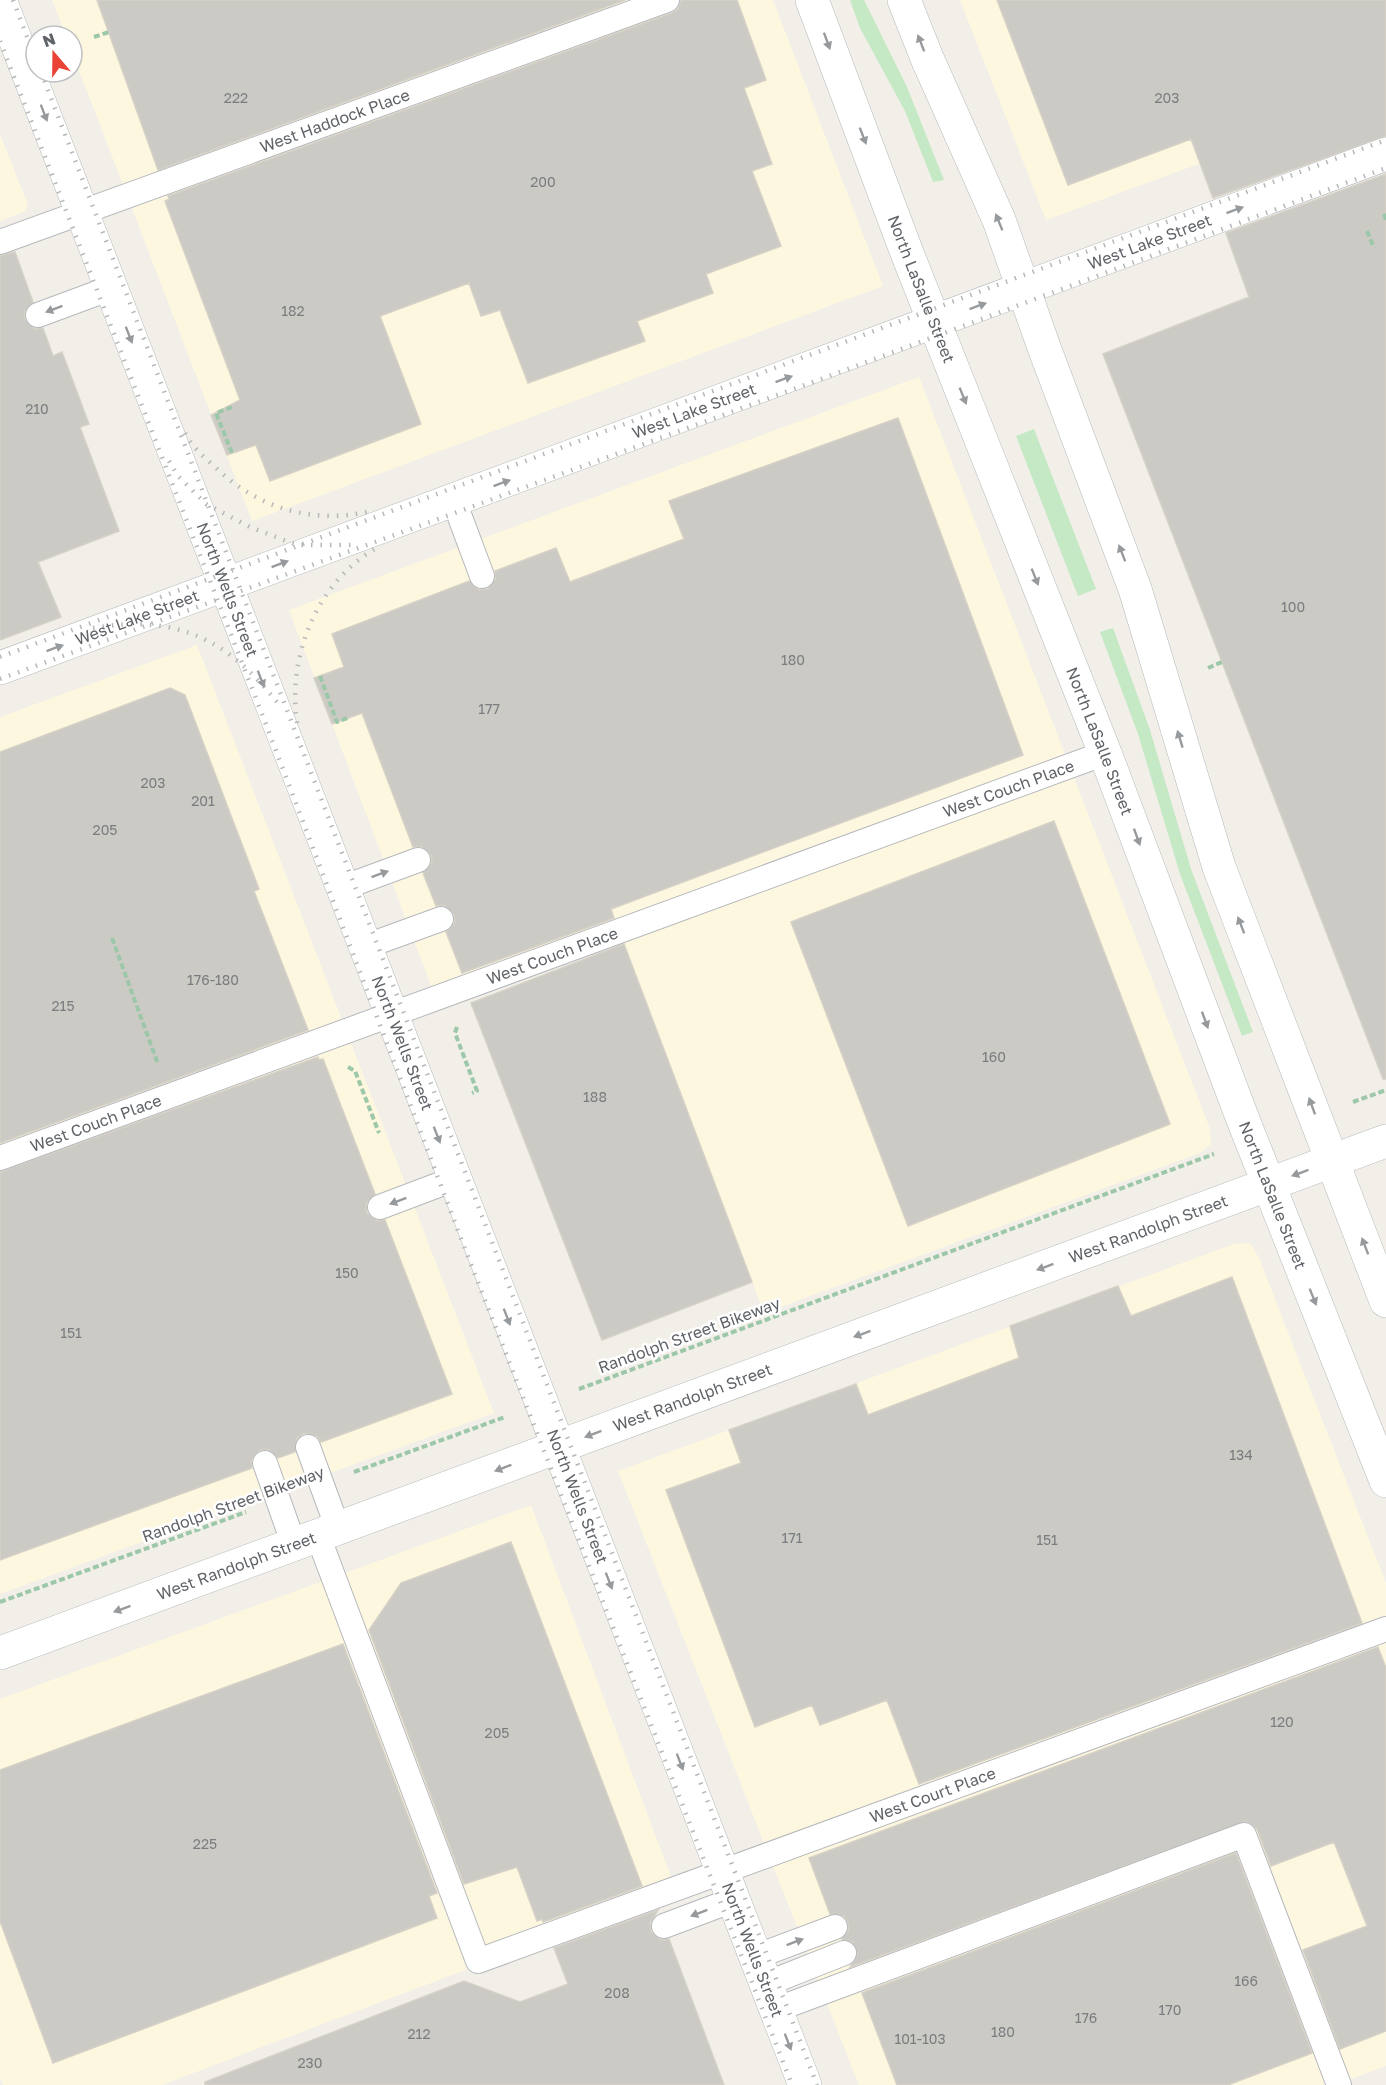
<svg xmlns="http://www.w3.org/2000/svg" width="1386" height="2085" font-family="'Golos Text',sans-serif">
	<rect width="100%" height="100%" fill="#f1efe8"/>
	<path fill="#fef7e0" d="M 52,0 L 773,0 L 883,286 L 252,521 L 72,52 L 72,36 L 66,36 Z
		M 960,0 L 1386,0 L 1386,95 L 1046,220 Z
		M 0,134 L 28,205 L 26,211 L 0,221 Z
		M 919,377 L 1210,1129 L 1211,1144 L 1200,1153 L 764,1313 L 619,931 L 435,996 L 289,610 Z
		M 197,645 L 494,1413 L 0,1594 L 0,717 Z
		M 1250,1243 L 1259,1258 L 1386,1583 L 1386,2066 L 1335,2085 L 859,2085 L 618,1471 L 1234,1244 Z
		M 531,1505 L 676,1890 L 162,2085 L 3,2085 L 0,2077 L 0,1699 Z"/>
	<path fill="#c5e8c5" d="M 850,0 L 864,0 L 907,87 L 944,180 L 933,182 L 905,111 L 860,28 Z
		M 1034,429 L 1096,589 L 1078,596 L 1016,436 Z
		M 1113,628 L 1150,730 L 1191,869 L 1253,1032 L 1242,1036 L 1180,874 L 1138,734 L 1100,632 Z"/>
	<path fill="#cccac5" stroke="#d6d1c6" stroke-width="1.5" d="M 97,0 L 625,0 L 158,170 Z
		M 681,0 L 737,0 L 766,80 L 744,88 L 772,164 L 752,171 L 781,246 L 706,274 L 713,293 L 637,321 L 645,341 L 528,383 L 500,310 L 481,316 L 469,283 L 380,316 L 421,424 L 270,481 L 256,445 L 227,455 L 211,415 L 240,400 L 165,201 L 169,199 L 168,196 L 672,13 L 678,9 Z
		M 997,0 L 1386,0 L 1386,136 L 1213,198 L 1191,139 L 1068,185 Z
		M 1386,174 L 1386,1079 L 1383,1079 L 1103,354 L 1249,297 L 1226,233 Z
		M 15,252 L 33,302 L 24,312 L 25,320 L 35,329 L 43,328 L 53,356 L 62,352 L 89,424 L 80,427 L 119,531 L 38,562 L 61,617 L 0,640 L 0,256 Z
		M 898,418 L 1023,755 L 611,909 L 614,918 L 462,973 L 446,932 L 455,922 L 454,914 L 444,905 L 436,906 L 423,873 L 432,863 L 431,855 L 421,846 L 413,847 L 362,713 L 332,724 L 314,678 L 344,667 L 332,634 L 469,581 L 479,590 L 488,589 L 496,579 L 495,571 L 556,548 L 570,582 L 684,539 L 669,501 Z
		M 170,688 L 185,695 L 259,889 L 254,891 L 308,1030 L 0,1143 L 0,752 Z
		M 1054,821 L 1170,1124 L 908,1226 L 791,922 Z
		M 624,944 L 752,1282 L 602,1340 L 471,1003 Z
		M 318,1057 L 319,1060 L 323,1059 L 375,1194 L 366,1204 L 367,1213 L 377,1221 L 385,1220 L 452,1394 L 321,1442 L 317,1436 L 304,1433 L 297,1438 L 295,1452 L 278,1458 L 268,1449 L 260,1450 L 251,1460 L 252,1468 L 0,1560 L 0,1172 Z
		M 1232,1277 L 1362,1623 L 919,1784 L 887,1700 L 820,1725 L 812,1705 L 755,1727 L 666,1490 L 741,1463 L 729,1430 L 856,1384 L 868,1415 L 1019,1358 L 1010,1326 L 1118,1286 L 1131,1316 Z
		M 511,1542 L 642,1886 L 543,1922 L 542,1919 L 537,1921 L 517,1867 L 464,1884 L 369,1630 L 401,1583 Z
		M 343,1644 L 437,1893 L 429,1896 L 437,1918 L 53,2063 L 0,1921 L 0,1770 Z
		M 1378,1647 L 1386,1668 L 1386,2031 L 1340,2049 L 1303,1950 L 1367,1926 L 1334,1842 L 1271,1866 L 1257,1829 L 1246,1821 L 850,1967 L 858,1954 L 853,1942 L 842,1939 L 849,1930 L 848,1923 L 844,1916 L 830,1914 L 809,1858 Z
		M 1236,1853 L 1312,2053 L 1228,2085 L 897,2085 L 862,1993 Z
		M 658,1910 L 650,1923 L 651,1932 L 661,1940 L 669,1939 L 724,2085 L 205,2085 L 205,2082 L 464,1981 L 520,2002 L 568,1984 L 554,1948 Z"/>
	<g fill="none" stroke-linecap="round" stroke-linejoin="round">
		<defs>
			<g id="lane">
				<path id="s1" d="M 0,242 L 667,0"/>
				<path d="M 38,315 L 111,288"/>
				<path d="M 454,501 L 482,576"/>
				<path d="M 342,888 L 418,860"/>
				<path d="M 364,947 L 441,919"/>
				<path id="s2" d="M 0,1158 L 1105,753"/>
				<path d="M 380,1207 L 454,1179"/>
				<path d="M 308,1447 L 338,1529"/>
				<path d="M 265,1463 L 294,1545"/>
				<path id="s3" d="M 318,1536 L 478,1961 L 1386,1629"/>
				<path d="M 664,1926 L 733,1900"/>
				<path d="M 755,1957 L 835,1927"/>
				<path d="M 766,1984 L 844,1953"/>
				<path d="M 775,2010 L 1244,1835 L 1339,2085"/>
			</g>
			<g id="secondary">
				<path id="s4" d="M 0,0 L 805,2085"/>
				<path id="s5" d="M 812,0 L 907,253 L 1105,753 L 1242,1117 L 1386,1481"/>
				<path d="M 904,0 L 927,58 L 999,220 L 1045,350 L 1135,589 L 1219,867 L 1386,1301"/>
				<path id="s6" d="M 0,668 L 1386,154"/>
				<path id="s7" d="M 0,1653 L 1386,1141"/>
			</g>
		</defs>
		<use href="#lane" stroke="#b5b8bc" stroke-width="26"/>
		<use href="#secondary" stroke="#b6babf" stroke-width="34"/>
		<path stroke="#9cc7a9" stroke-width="4" stroke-dasharray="6 3" stroke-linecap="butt" d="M 94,37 L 109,32
			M 1384,214 L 1386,220
			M 1367,231 L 1374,248
			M 232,407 L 216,413 L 232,453
			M 1208,668 L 1222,662
			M 320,676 L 337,722 L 350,717
			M 112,938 L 158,1064
			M 457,1027 L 455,1033 L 477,1091 L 472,1093
			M 348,1067 L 355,1071 L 379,1133
			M 1353,1102 L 1386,1090
			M 579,1389 L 1214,1154
			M 354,1472 L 505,1417
			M 0,1602 L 246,1512"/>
		<use href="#lane" stroke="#fff" stroke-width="24"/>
		<use href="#secondary" stroke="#fff" stroke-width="33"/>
		<path stroke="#b6b7b8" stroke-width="4.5" stroke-dasharray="1.5 8" stroke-linecap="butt" d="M 13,0 L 36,60
			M 0,41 L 267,727 L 465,1249 L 792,2085
			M 41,72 L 817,2085
			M 185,433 C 192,447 203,456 215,467 C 257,508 313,525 371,511
			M 169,461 L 178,476 L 206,504 L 250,527 L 297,545 L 353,545
			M 93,628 C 178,614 228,639 280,706
			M 0,657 L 1386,140
			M 0,679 L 805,385 L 1386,168
			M 297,723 C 287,656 317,581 378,547"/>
	</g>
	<defs><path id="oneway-solid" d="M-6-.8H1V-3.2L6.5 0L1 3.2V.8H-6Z" transform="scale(1.5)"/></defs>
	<g fill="#979a9d">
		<use href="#oneway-solid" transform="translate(827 41) rotate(70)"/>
		<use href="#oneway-solid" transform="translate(921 43) rotate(-111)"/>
		<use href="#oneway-solid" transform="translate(44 113) rotate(69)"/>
		<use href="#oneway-solid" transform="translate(863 136) rotate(69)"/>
		<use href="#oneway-solid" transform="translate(1235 210) rotate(-20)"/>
		<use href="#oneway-solid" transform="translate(999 222) rotate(-112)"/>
		<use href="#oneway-solid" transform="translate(978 306) rotate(-20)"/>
		<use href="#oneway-solid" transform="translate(54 309) rotate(159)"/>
		<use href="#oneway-solid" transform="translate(129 335) rotate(69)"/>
		<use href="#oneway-solid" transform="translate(784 379) rotate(-20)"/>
		<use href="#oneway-solid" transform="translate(963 396) rotate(68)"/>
		<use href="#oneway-solid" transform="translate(502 483) rotate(-20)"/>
		<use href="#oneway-solid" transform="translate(1122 553) rotate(-111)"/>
		<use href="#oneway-solid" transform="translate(280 564) rotate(-21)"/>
		<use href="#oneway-solid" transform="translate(1035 577) rotate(68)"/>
		<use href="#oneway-solid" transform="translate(55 648) rotate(-20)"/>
		<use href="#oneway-solid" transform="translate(261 679) rotate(69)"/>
		<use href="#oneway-solid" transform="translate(1180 739) rotate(-107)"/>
		<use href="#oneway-solid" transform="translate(1137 837) rotate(70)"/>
		<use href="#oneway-solid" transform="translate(380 874) rotate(-20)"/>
		<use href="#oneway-solid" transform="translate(1241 925) rotate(-111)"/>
		<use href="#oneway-solid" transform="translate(1205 1020) rotate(70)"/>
		<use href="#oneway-solid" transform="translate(1312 1106) rotate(-110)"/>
		<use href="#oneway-solid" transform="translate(437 1135) rotate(69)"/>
		<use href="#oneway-solid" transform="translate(1300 1173) rotate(160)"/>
		<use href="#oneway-solid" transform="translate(398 1201) rotate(159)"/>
		<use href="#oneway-solid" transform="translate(1365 1246) rotate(-111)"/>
		<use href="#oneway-solid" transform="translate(1045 1267) rotate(160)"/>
		<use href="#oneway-solid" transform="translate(1313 1297) rotate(68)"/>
		<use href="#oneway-solid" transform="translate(507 1317) rotate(69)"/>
		<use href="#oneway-solid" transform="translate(862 1334) rotate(160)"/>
		<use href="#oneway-solid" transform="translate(593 1434) rotate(159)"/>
		<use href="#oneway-solid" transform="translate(503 1468) rotate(159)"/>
		<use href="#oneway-solid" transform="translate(609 1581) rotate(69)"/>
		<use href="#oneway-solid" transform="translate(122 1609) rotate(160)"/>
		<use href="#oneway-solid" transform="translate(680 1762) rotate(69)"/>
		<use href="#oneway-solid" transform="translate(699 1913) rotate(159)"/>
		<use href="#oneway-solid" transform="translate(795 1942) rotate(-21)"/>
		<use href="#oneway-solid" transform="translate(788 2042) rotate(69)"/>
	</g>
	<g text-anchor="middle" stroke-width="5" stroke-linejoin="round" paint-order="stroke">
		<g font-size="14" fill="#7a7d7f">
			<text x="236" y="103">222</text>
			<text x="1167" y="103">203</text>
			<text x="543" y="187">200</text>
			<text x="293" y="316">182</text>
			<text x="37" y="414">210</text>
			<text x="1293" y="612">100</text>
			<text x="793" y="665">180</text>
			<text x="489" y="714">177</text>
			<text x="153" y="788">203</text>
			<text x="203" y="806">201</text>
			<text x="105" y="835">205</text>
			<text x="213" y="985">176-180</text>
			<text x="63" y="1011">215</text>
			<text x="994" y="1062">160</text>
			<text x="595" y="1102">188</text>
			<text x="347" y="1278">150</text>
			<text x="71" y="1338">151</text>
			<text x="1241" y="1460">134</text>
			<text x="792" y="1543">171</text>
			<text x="1047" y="1545">151</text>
			<text x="1282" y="1727">120</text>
			<text x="497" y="1738">205</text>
			<text x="205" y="1849">225</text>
			<text x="1246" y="1986">166</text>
			<text x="617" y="1998">208</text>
			<text x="1170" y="2015">170</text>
			<text x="1086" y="2023">176</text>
			<text x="1003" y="2037">180</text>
			<text x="419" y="2039">212</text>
			<text x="920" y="2044">101-103</text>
			<text x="310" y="2068">230</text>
		</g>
		<g font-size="16" fill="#5f6368" stroke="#fff">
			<text dy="6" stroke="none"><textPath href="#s1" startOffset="356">West Haddock Place</textPath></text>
			<text dy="6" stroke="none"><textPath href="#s6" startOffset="1226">West Lake Street</textPath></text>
			<text dy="6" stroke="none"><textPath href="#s5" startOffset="309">North LaSalle Street</textPath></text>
			<text dy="6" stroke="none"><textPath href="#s6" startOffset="740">West Lake Street</textPath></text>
			<text dy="6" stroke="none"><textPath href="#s4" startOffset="632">North Wells Street</textPath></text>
			<text dy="6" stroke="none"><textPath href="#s6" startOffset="146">West Lake Street</textPath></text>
			<text dy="6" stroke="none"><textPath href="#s5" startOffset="795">North LaSalle Street</textPath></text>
			<text dy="6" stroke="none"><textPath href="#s2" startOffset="1074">West Couch Place</textPath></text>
			<text dy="6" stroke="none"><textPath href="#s2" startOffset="588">West Couch Place</textPath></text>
			<text dy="6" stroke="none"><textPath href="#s4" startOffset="1118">North Wells Street</textPath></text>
			<text dy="6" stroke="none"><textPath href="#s2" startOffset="102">West Couch Place</textPath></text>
			<text dy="6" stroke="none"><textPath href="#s5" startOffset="1281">North LaSalle Street</textPath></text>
			<text dy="6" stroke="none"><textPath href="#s7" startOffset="1224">West Randolph Street</textPath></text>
			<text transform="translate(689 1335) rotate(-20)" y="6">Randolph Street Bikeway</text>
			<text dy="6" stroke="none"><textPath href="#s7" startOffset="738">West Randolph Street</textPath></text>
			<text dy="6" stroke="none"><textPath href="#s4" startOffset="1604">North Wells Street</textPath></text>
			<text transform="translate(233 1504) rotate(-20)" y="6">Randolph Street Bikeway</text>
			<text dy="6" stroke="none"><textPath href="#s7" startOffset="252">West Randolph Street</textPath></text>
			<text dy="6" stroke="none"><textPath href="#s3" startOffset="938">West Court Place</textPath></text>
			<text dy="6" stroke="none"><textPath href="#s4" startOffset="2090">North Wells Street</textPath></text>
		</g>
	</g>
	<g transform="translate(54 54) rotate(340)"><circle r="28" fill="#ffffff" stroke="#bfc1c3" stroke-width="1.5"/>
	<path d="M0-4.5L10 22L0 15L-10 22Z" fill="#ea4335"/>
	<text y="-9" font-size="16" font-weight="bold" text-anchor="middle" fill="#5f6368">N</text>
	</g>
</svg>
